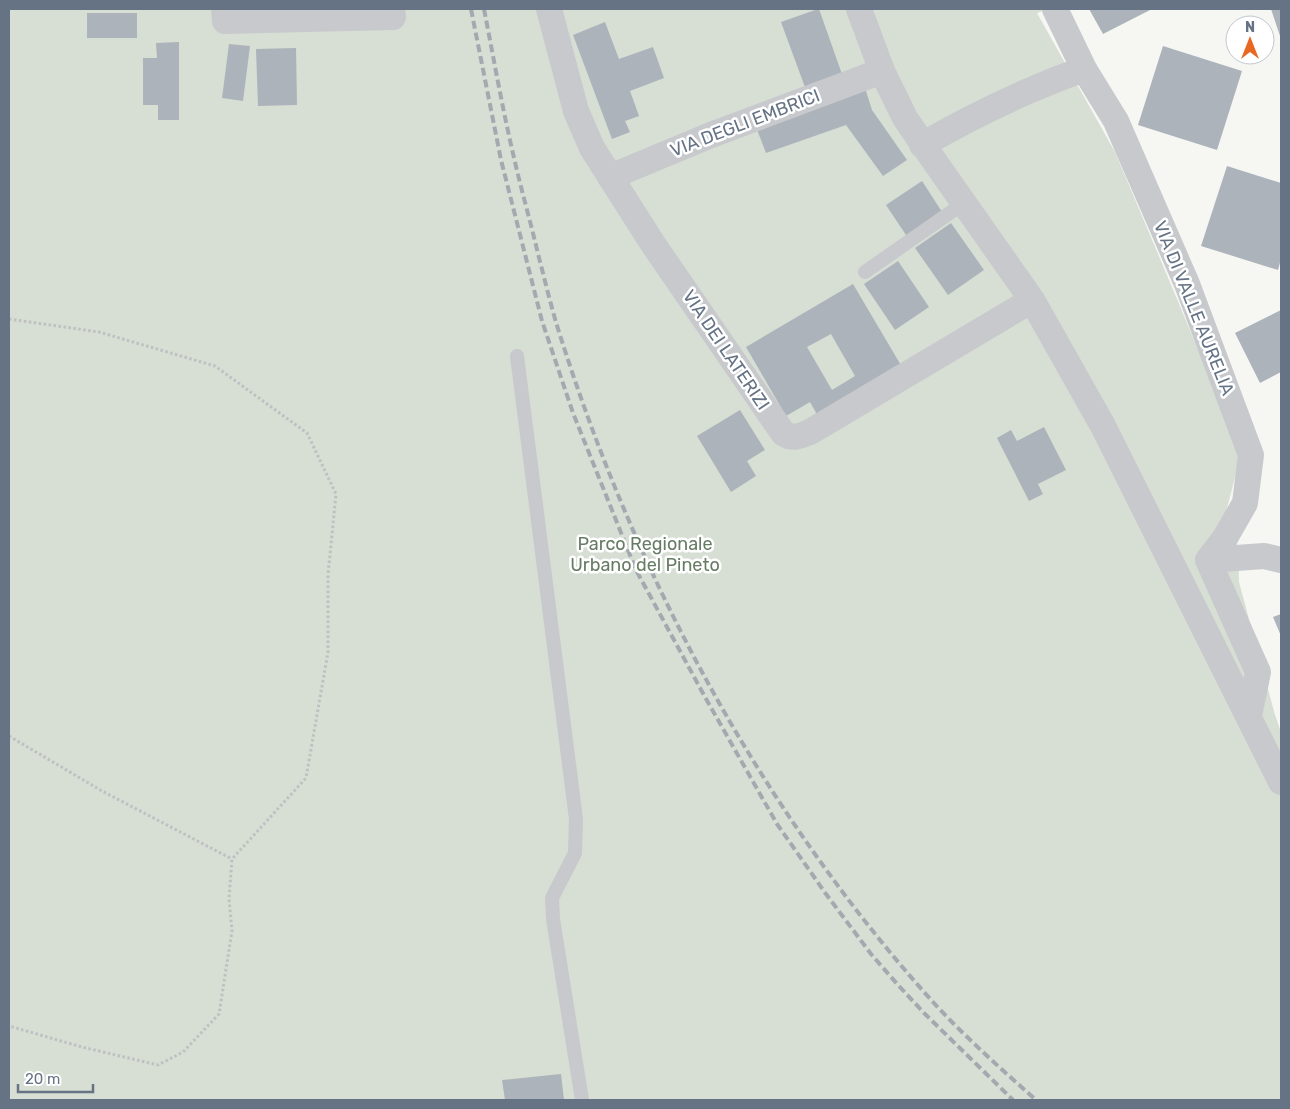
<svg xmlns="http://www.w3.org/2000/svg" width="1290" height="1109" font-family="Rubik,sans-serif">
	<rect width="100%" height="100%" fill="#f6f7f3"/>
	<path fill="#d7ded4" d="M 9,9 L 1048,9 L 1037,13 L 1115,152 L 1177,299 L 1241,454 L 1224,520 L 1238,546 L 1239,582 L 1275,715 L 1281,732 L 1281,1100 L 9,1100 Z"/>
	<path fill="#acb3ba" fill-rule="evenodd" d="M 818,9 L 819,9 L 843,77 L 806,90 L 781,22 Z
		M 1089,9 L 1152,9 L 1103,34 Z
		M 1271,9 L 1281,9 L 1281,39 Z
		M 87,13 L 137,13 L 137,38 L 87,38 Z
		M 605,22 L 619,59 L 653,47 L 664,78 L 630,91 L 639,116 L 625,121 L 630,132 L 612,139 L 573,35 Z
		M 179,42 L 179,120 L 158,120 L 158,105 L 143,105 L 143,58 L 157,58 L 156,43 Z
		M 229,44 L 250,46 L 243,101 L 222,98 Z
		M 1163,46 L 1242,71 L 1217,150 L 1138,125 Z
		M 296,48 L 297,105 L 258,106 L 256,49 Z
		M 865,88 L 872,110 L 907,160 L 883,176 L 846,125 L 766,153 L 756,127 Z
		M 1227,166 L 1281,183 L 1281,259 L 1278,270 L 1201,246 Z
		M 922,181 L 944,215 L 908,238 L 886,205 Z
		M 951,223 L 984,270 L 948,295 L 915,248 Z
		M 898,261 L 929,307 L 895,330 L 864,284 Z
		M 853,284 L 902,367 L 818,416 L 810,402 L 786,416 L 746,347 ZM 831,334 L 855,376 L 832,390 L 807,347 Z
		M 1281,310 L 1281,372 L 1260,383 L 1235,333 Z
		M 740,410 L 765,450 L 747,461 L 756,476 L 731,492 L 697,436 Z
		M 1044,427 L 1066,470 L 1038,484 L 1043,494 L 1029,501 L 997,438 L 1011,430 L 1017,441 Z
		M 1281,614 L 1281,636 L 1273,617 Z
		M 561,1074 L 564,1100 L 505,1100 L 502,1080 Z"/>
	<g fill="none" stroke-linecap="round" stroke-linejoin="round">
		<path stroke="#bec0c2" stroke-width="3" stroke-dasharray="2.5 2.5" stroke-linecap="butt" d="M 9,319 L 99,332 L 215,366 L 307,433 L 336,494 L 328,575 L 328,652 L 306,778 L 232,859 L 229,899 L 232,931 L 219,1014 L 183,1052 L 158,1065 L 82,1047 L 9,1026
			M 9,736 L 102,791 L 232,859"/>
		<path stroke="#c7c9cd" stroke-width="14" d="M 865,272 L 964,203
			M 517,356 L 576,819 L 575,853 L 552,898 L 553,919 L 582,1100"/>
		<path stroke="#c7c9cd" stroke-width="26" d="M 224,9 L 225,21 L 393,17 L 392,9
			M 549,9 L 576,111 L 592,148 L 653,244 L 783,433 C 793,440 800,436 810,432 L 1032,300
			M 859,9 L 882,71 L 905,118 L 935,162 L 1032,300 L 1103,426 L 1281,782
			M 1055,9 L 1084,69
			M 922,145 C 974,115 1028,89 1084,69 L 1116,121 L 1187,284 L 1251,455 L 1245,503 L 1225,538 L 1208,560
			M 610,177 L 711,135 L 882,71
			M 1208,560 L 1258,672 L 1249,716
			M 1208,560 L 1264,556 L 1281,560"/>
		<path stroke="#a4a9b0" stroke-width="4" stroke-dasharray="8 4" stroke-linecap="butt" d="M 471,9 L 501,160 L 542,321 L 573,413 L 636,570 L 705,697 L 777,824 L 826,894 L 871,954 L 898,985 L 925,1014 L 1013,1100
			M 484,9 C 494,60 503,112 515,162 C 522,193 531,223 538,254 C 545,280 551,307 559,332 C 636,577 760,809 932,1001 C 964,1036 1000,1068 1036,1100"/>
	</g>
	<g text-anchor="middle" stroke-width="5" stroke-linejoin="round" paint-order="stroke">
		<g font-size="18" fill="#657385" stroke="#fff">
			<text transform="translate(745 123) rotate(-21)" y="6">VIA DEGLI EMBRICI</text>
			<text transform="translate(1194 308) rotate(68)" y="6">VIA DI VALLE AURELIA</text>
			<text transform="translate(726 350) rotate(56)" y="6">VIA DEI LATERIZI</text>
		</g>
		<g font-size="18" fill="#667c64" stroke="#fff">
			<text x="645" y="550">Parco Regionale<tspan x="645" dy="21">Urbano del Pineto</tspan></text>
		</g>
	</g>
	<rect width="1290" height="1109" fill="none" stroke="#657385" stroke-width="20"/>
	<g transform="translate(1250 40)"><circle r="24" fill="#ffffff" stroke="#c1c7ce"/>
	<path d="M0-4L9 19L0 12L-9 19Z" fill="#e86822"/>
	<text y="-8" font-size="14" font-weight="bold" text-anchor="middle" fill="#657385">N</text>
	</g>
	<path d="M18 1084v8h75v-8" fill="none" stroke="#657385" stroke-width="2.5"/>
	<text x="25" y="1084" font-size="15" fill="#657385" stroke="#ffffff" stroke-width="4" paint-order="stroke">20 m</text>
</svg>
